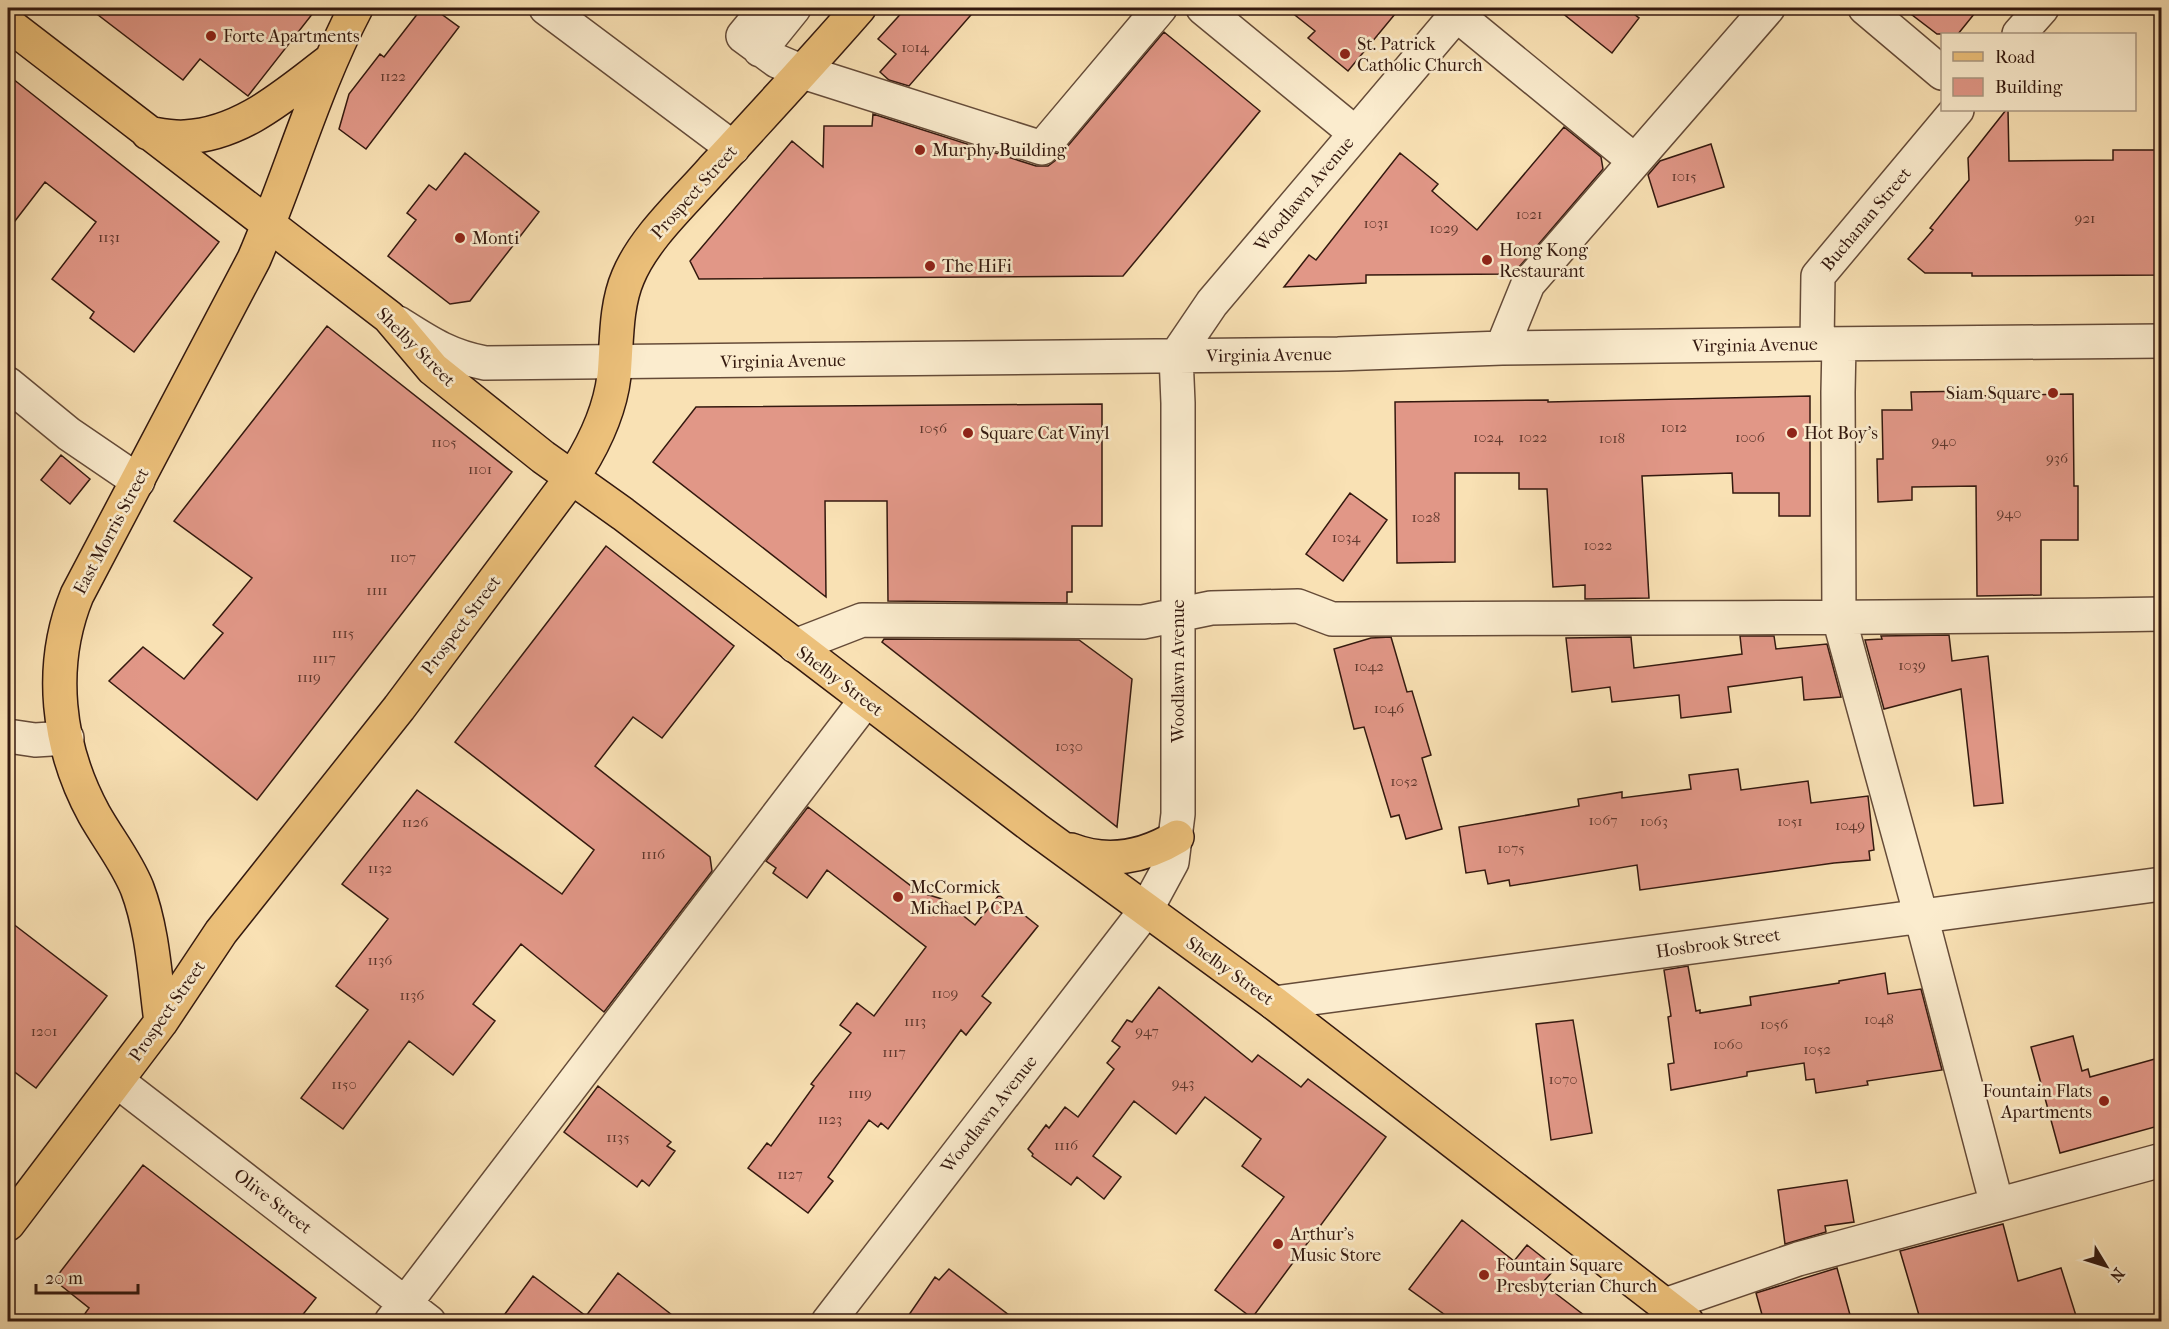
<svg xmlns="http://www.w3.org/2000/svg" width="2169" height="1329" font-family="'IM FELL French Canon',serif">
	<rect width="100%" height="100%" fill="#f9e1b4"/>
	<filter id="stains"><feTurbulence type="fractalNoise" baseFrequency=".00333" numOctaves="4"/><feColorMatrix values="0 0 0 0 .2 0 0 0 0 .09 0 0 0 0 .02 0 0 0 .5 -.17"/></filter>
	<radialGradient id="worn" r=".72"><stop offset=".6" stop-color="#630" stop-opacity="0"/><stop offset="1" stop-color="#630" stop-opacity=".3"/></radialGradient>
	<path fill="#e19787" stroke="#34190f" stroke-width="1.5" d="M 89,8 L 317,8 L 248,96 L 200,59 L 183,80 Z
		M 422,8 L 433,8 L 459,27 L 366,149 L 339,129 L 349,94 L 380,54 L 384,57 Z
		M 906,8 L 977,8 L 909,86 L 889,80 L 880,72 L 896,54 L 878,39 Z
		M 1286,8 L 1400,8 L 1348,71 L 1308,38 L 1315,31 Z
		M 1556,8 L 1626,8 L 1639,18 L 1612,53 Z
		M 1903,8 L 1979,8 L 1958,34 L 1937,34 Z
		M 1164,32 L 1260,111 L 1123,276 L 699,279 L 690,261 L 792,141 L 823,167 L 824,126 L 872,126 L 873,114 L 1036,166 L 1048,166 L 1056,160 Z
		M 8,75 L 219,242 L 134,352 L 90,318 L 94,312 L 52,279 L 96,222 L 45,182 L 8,230 Z
		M 2006,110 L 2008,110 L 2009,161 L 2113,160 L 2113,150 L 2162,150 L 2162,275 L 1972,276 L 1972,273 L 1925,273 L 1908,259 L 1933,230 L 1930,228 L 1969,180 L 1968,158 Z
		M 1564,127 L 1601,157 L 1603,169 L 1513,274 L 1366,275 L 1366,283 L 1284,287 L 1309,255 L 1316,260 L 1400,153 L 1438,184 L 1432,191 L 1477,230 Z
		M 1711,144 L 1724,187 L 1658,207 L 1648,175 L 1660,161 Z
		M 465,153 L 539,212 L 470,301 L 450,304 L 388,256 L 416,220 L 407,213 L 429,185 L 436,190 Z
		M 327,326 L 512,472 L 257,800 L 109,681 L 143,647 L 184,679 L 223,633 L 213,625 L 252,578 L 174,521 Z
		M 1976,391 L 1975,396 L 2073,394 L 2074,486 L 2078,486 L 2078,540 L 2041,540 L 2041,595 L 1977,596 L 1976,486 L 1912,487 L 1912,500 L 1878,502 L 1877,459 L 1883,459 L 1882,410 L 1912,410 L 1911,392 Z
		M 1810,396 L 1810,516 L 1779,516 L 1779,493 L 1733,493 L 1732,473 L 1642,476 L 1649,598 L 1585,599 L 1585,585 L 1553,587 L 1547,489 L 1519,489 L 1519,473 L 1455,473 L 1455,562 L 1397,563 L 1395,402 L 1548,400 L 1548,402 Z
		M 1102,404 L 1102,526 L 1072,526 L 1072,592 L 1067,592 L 1067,603 L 888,601 L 887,501 L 825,501 L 826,597 L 653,462 L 696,407 Z
		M 61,455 L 90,479 L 70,504 L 41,480 Z
		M 1350,493 L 1387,520 L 1343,581 L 1306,554 Z
		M 606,546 L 734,646 L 662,738 L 633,717 L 595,766 L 710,857 L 712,871 L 604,1012 L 521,944 L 473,1004 L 495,1021 L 453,1075 L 409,1041 L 343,1129 L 301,1098 L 368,1010 L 336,986 L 388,919 L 342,884 L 417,790 L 562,894 L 594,850 L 455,742 Z
		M 1949,635 L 1952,661 L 1988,656 L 2003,803 L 1974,806 L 1961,689 L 1884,709 L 1865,640 L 1882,639 L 1881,636 Z
		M 1740,636 L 1774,636 L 1776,649 L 1827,644 L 1841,697 L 1804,700 L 1802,677 L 1728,687 L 1731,712 L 1681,718 L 1679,695 L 1612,702 L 1610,687 L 1572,692 L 1566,638 L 1631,637 L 1634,668 L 1742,654 Z
		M 1391,637 L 1407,692 L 1412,691 L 1431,755 L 1422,758 L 1442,829 L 1406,839 L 1399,815 L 1391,817 L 1364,727 L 1354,729 L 1334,649 L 1371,638 Z
		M 884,639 L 1079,640 L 1132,679 L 1117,827 L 882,642 Z
		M 1738,769 L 1741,790 L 1808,781 L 1811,803 L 1868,796 L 1874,850 L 1869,851 L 1870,860 L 1834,863 L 1640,890 L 1637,865 L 1510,886 L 1509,880 L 1488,884 L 1485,870 L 1466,873 L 1459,827 L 1579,806 L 1578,799 L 1622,792 L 1622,798 L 1691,789 L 1689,775 Z
		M 808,807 L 919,892 L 942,899 L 975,925 L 999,895 L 1038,926 L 982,996 L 991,1003 L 966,1035 L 961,1030 L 888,1129 L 881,1123 L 878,1127 L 869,1120 L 828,1177 L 833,1181 L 808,1213 L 748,1168 L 767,1143 L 771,1146 L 814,1086 L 811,1084 L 851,1033 L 840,1025 L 857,1003 L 874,1016 L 926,947 L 827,870 L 807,898 L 773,873 L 776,868 L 766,861 Z
		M 8,920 L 107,996 L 36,1088 L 8,1067 Z
		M 1688,966 L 1696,1011 L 1700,1010 L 1700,1013 L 1751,1005 L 1750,997 L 1839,983 L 1839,981 L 1885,973 L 1888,994 L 1921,989 L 1942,1070 L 1867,1081 L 1868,1085 L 1816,1093 L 1814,1079 L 1806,1080 L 1804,1063 L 1747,1072 L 1747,1076 L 1671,1090 L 1668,1064 L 1674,1063 L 1668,1017 L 1671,1016 L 1664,970 Z
		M 1159,987 L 1252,1062 L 1258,1055 L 1301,1087 L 1308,1079 L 1386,1137 L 1252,1318 L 1215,1290 L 1284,1197 L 1242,1166 L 1261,1139 L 1205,1097 L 1176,1134 L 1134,1101 L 1093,1156 L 1121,1177 L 1104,1199 L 1077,1177 L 1071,1185 L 1032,1156 L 1033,1154 L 1028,1149 L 1046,1125 L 1049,1128 L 1065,1107 L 1078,1117 L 1114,1069 L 1107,1063 L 1120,1047 L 1112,1041 L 1127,1020 L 1132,1022 Z
		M 1573,1020 L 1592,1133 L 1551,1140 L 1536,1024 Z
		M 2073,1036 L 2082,1071 L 2088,1069 L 2090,1077 L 2162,1057 L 2162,1125 L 2060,1153 L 2031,1047 Z
		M 598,1086 L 671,1142 L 667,1146 L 675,1151 L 649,1186 L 642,1180 L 637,1187 L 564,1132 Z
		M 143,1165 L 316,1298 L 297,1322 L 79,1322 L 89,1308 L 54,1280 Z
		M 1847,1180 L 1854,1222 L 1825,1226 L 1826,1232 L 1785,1244 L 1778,1190 Z
		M 1462,1220 L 1514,1261 L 1527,1245 L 1556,1268 L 1542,1283 L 1593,1322 L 1455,1322 L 1409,1289 Z
		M 2003,1224 L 2018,1281 L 2061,1268 L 2078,1322 L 1921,1322 L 1900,1251 Z
		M 1837,1268 L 1852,1322 L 1764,1322 L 1756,1293 Z
		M 949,1269 L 1018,1322 L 904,1322 L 935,1277 L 939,1280 Z
		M 618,1273 L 681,1322 L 499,1322 L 533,1276 L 586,1316 Z"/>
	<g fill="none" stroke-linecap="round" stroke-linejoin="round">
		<defs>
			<path id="minor" d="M 546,8 L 733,148
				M 766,8 L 743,36 L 777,61 L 803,72 L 1042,148 L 1160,8
				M 1203,8 L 1355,133
				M 1865,8 L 1942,73
				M 1457,15 L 1635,161
				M 2019,34 L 2042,8
				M 760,50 L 794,8
				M 398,323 C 428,342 448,356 485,363 L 1338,354 L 1502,348 L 1817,344 L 2162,341
				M 1817,344 L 1818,276 L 1957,110
				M 1839,344 L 1838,392 L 1839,618 L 1921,916 L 1997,1205
				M 1502,348 L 1528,284 L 1768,8
				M 8,384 L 69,434 L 138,481
				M 795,646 L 862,620 L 1143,622 L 1211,608 L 1298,606 L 1332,619 C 1608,617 1885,619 2162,614
				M 8,736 L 35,740 L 67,738
				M 1274,1003 L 2162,884
				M 117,1081 L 429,1322
				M 1665,1305 L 1798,1259 L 2162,1160
				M 391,1322 L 866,700
				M 828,1322 L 1146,910 L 1172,862 L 1178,814 L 1178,403 L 1176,356 L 1212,303 L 1462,8"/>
			<path id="major" d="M 8,24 L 389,317 L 433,369 L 543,457 L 623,514 L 1037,830 L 1274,1003 L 1687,1322
				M 148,133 C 160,135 173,138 185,137 C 243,134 287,93 331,60
				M 1071,850 C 1107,864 1144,857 1177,837
				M 161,1022 C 155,978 153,930 137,888 C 126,861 108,839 94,814 C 57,746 48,666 77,595 L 254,259 C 290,176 314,88 356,8
				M 8,1224 L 161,1022 L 221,932 L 399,708 L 578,469 C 596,440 610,410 614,376 C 617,344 615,307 628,277 C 644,238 684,202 712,170 C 762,116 811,63 859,8"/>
		</defs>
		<use href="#minor" stroke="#654b38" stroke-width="36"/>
		<use href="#major" stroke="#34190f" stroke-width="36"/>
		<use href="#minor" stroke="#fbecce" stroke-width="33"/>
		<use href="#major" stroke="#ecc07a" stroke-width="33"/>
	</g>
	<g fill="#8f2418" stroke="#fbecce" stroke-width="2">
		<circle cx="211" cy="36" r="6"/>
		<circle cx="1345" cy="54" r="6"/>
		<circle cx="920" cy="150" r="6"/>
		<circle cx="460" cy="238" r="6"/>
		<circle cx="1487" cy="260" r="6"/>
		<circle cx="930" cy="266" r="6"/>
		<circle cx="2053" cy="393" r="6"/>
		<circle cx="968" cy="433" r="6"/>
		<circle cx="1792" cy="433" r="6"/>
		<circle cx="898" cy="897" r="6"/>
		<circle cx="2104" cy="1101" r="6"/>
		<circle cx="1278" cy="1244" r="6"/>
		<circle cx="1484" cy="1275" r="6"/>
	</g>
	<g text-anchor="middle" stroke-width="5" stroke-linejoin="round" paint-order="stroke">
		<g font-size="15" fill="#5f382d">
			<text x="915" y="52">1014</text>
			<text x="393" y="81">1122</text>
			<text x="1684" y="181">1015</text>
			<text x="1529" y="219">1021</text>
			<text x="2085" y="223">921</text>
			<text x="1376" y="228">1031</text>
			<text x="1444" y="233">1029</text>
			<text x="109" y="242">1131</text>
			<text x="1674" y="432">1012</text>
			<text x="933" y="433">1056</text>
			<text x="1488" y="442">1024</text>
			<text x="1533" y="442">1022</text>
			<text x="1750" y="442">1006</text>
			<text x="1612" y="443">1018</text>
			<text x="1944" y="446">940</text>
			<text x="444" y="447">1105</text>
			<text x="2057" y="463">936</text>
			<text x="480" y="474">1101</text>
			<text x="2009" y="518">940</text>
			<text x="1426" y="522">1028</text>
			<text x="1346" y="542">1034</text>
			<text x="1598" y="550">1022</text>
			<text x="403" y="562">1107</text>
			<text x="377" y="595">1111</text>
			<text x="343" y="638">1115</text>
			<text x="324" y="663">1117</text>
			<text x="1912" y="670">1039</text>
			<text x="1369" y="671">1042</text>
			<text x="309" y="682">1119</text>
			<text x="1389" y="713">1046</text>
			<text x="1069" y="751">1030</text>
			<text x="1404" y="786">1052</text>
			<text x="1603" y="825">1067</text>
			<text x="1654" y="826">1063</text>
			<text x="1790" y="826">1051</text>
			<text x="415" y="827">1126</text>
			<text x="1850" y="830">1049</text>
			<text x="1511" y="853">1075</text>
			<text x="653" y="859">1116</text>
			<text x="380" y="873">1132</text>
			<text x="380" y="965">1136</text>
			<text x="945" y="998">1109</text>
			<text x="412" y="1000">1136</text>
			<text x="1879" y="1024">1048</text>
			<text x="915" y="1026">1113</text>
			<text x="1774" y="1029">1056</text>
			<text x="44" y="1036">1201</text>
			<text x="1147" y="1036">947</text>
			<text x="1728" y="1049">1060</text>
			<text x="1817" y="1054">1052</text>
			<text x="894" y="1057">1117</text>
			<text x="1563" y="1084">1070</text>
			<text x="1183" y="1088">943</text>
			<text x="344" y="1089">1150</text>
			<text x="860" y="1098">1119</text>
			<text x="830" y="1124">1123</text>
			<text x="618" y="1142">1135</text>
			<text x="1066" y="1150">1116</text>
			<text x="790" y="1179">1127</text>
		</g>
		<g font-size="18" fill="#34190f" stroke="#fbecce" text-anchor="start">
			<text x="223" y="42">Forte Apartments</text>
			<text x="1357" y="50">St. Patrick<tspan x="1357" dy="21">Catholic Church</tspan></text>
			<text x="932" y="156">Murphy Building</text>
			<text x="472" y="244">Monti</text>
			<text x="1499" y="256">Hong Kong<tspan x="1499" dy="21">Restaurant</tspan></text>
			<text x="942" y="272">The HiFi</text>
			<text x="2041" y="399" text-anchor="end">Siam Square</text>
			<text x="980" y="439">Square Cat Vinyl</text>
			<text x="1804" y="439">Hot Boy's</text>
			<text x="910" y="893">McCormick<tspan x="910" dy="21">Michael P CPA</tspan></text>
			<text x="2092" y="1097" text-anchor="end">Fountain Flats<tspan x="2092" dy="21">Apartments</tspan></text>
			<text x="1290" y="1240">Arthur's<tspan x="1290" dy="21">Music Store</tspan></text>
			<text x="1496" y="1271">Fountain Square<tspan x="1496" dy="21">Presbyterian Church</tspan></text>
		</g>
		<g font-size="18" fill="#34190f" stroke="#fbecce">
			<text transform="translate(694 192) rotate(-48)" y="6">Prospect Street</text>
			<text transform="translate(1304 194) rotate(-50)" y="6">Woodlawn Avenue</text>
			<text transform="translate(1866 219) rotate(-50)" y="6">Buchanan Street</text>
			<text transform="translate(1755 345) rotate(-1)" y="6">Virginia Avenue</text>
			<text transform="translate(416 347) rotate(45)" y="6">Shelby Street</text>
			<text transform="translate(1269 355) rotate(-1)" y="6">Virginia Avenue</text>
			<text transform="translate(783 361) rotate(-1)" y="6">Virginia Avenue</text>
			<text transform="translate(111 531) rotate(-62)" y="6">East Morris Street</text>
			<text transform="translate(461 625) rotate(-53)" y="6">Prospect Street</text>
			<text transform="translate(1178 671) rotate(-90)" y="6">Woodlawn Avenue</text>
			<text transform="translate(840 681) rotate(37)" y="6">Shelby Street</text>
			<text transform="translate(1718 943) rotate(-8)" y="6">Hosbrook Street</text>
			<text transform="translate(1230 971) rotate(36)" y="6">Shelby Street</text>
			<text transform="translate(167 1011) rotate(-55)" y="6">Prospect Street</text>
			<text transform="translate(989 1114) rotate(-52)" y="6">Woodlawn Avenue</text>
			<text transform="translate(273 1201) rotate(38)" y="6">Olive Street</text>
		</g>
	</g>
	<rect width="2169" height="1329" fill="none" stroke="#f9e1b4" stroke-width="30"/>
	<rect x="9" y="9" width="2151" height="1311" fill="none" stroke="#34190f" stroke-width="3"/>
	<rect x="15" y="15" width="2139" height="1299" fill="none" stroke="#34190f" stroke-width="1.5"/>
	<rect x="1941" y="33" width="195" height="78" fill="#fbecce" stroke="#ab9882" stroke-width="1.5"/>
	<rect x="1953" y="52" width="30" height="9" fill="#ecc07a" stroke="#ab9882" stroke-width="1.5"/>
	<text x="1995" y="63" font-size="18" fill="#34190f">Road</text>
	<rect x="1953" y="78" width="30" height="18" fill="#e19787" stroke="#ab9882" stroke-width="1.5"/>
	<text x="1995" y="93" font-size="18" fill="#34190f">Building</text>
	<g transform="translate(2106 1266) rotate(128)" stroke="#fbecce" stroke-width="4.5" paint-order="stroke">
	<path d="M0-4.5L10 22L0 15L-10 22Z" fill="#34190f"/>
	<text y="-9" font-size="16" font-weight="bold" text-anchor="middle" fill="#34190f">N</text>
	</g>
	<path d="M36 1284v9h102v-9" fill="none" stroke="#34190f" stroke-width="3"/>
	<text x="45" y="1284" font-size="18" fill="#34190f" stroke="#fbecce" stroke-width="4.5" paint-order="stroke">20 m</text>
	<rect width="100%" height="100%" filter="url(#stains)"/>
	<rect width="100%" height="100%" fill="url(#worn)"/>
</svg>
